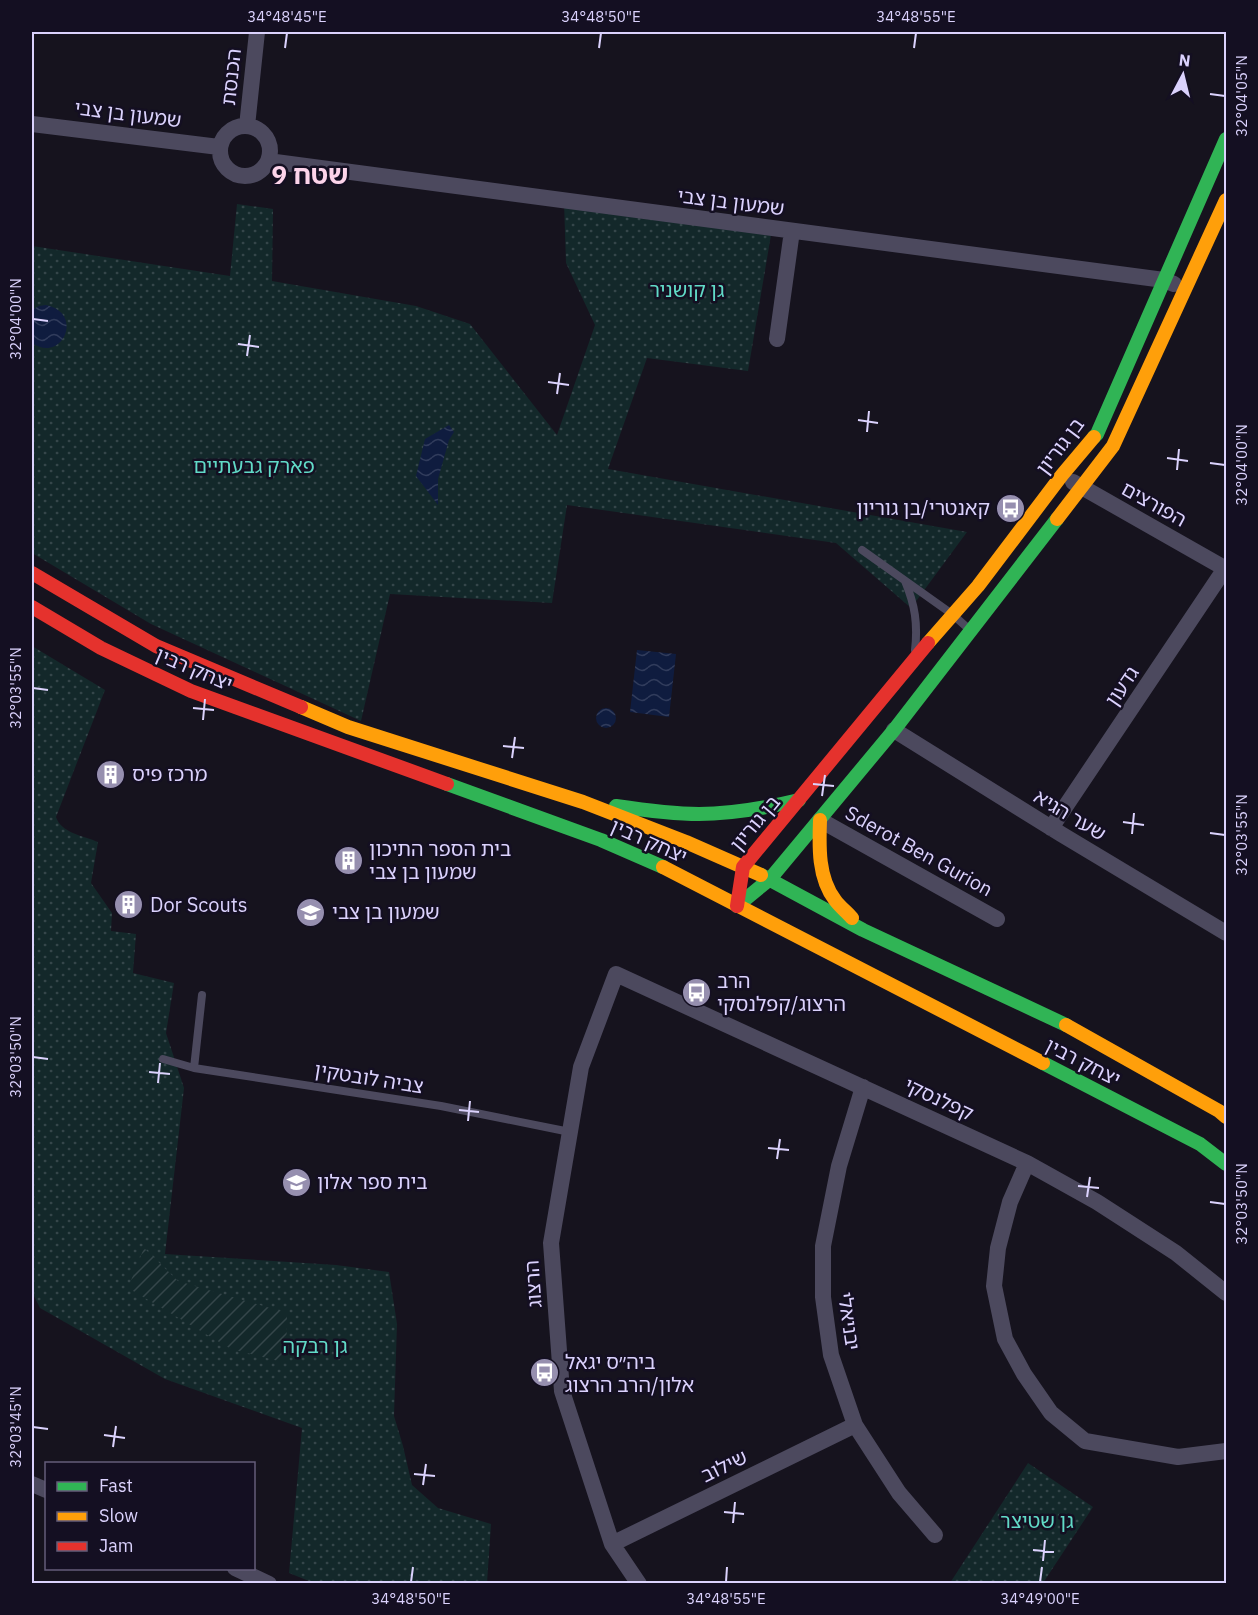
<svg xmlns="http://www.w3.org/2000/svg" width="1258" height="1615" font-family="'IBM Plex Sans','Noto Sans Hebrew',sans-serif">
	<defs>
		<pattern id="grass-dots" width="8" height="8" patternUnits="userSpaceOnUse" patternTransform="scale(1.5)"><rect width="8" height="8" fill="#13282a"/><path d="M2 2h.1M6 6h.1" fill="none" stroke="#35464a" stroke-width="1.8" stroke-linecap="round"/></pattern>
		<pattern id="garden-furrows" width="10" height="10" patternUnits="userSpaceOnUse" patternTransform="scale(1.5)"><rect width="10" height="10" fill="#13282a"/><path d="M-1 1l2-2M0 10L10 0M9 11l2-2" fill="none" stroke="#35464a"/></pattern>
		<pattern id="water-waves" width="16" height="10" patternUnits="userSpaceOnUse" patternTransform="scale(1.5)"><rect width="16" height="10" fill="#0f1c3f"/><path d="M0 5q4-4 8 0t8 0" fill="none" stroke="#313c5c"/></pattern>
	</defs>
	<rect width="100%" height="100%" fill="#16131e"/>
	<path fill="url(#grass-dots)" d="M 564,202 L 772,229 L 748,371 L 647,358 L 608,469 L 967,532 L 911,608 L 836,543 L 567,505 L 552,603 L 390,594 L 361,721 L 151,624 L 32,553 L 32,246 L 230,276 L 237,204 L 273,209 L 272,281 L 416,306 L 470,324 L 557,435 L 595,325 L 566,263 Z
		M 32,646 L 105,690 L 56,817 C 61,833 84,836 98,842 L 91,883 L 112,913 L 111,931 L 136,934 L 133,973 L 174,983 L 166,1033 L 184,1088 L 165,1254 L 336,1265 L 389,1272 L 397,1324 L 394,1416 L 403,1446 L 412,1485 L 438,1508 L 491,1524 L 487,1583 L 314,1583 L 289,1573 L 302,1428 L 165,1379 L 40,1308 L 32,1292 Z
		M 1028,1463 L 1093,1507 L 1043,1583 L 950,1583 Z"/>
	<path fill="url(#garden-furrows)" d="M 144,1248 L 178,1281 L 287,1313 L 286,1363 L 231,1349 L 128,1288 Z"/>
	<path fill="url(#water-waves)" d="M 46,305 C 85,313 62,364 32,343 L 32,310 L 39,306 Z
		M 449,425 L 454,432 L 449,440 L 438,479 L 438,505 L 416,476 L 425,439 Z
		M 637,650 L 676,654 L 669,717 L 630,712 Z
		M596 718a10 10 0 1 1 20 0a10 10 0 1 1-20 0Z"/>
	<g fill="none" stroke-linecap="round" stroke-linejoin="round">
		<path stroke="#4c495e" stroke-width="8" d="M 862,550 L 952,614 L 970,630
			M 905,581 C 915,605 918,624 915,650
			M 163,1059 L 194,1068 L 441,1106 L 570,1132
			M 194,1068 L 202,995"/>
		<path stroke="#4c495e" stroke-width="16" d="M 32,124 L 219,147
			M220 151a25 25 0 1 1 50 0a25 25 0 1 1-50 0Z
			M 247,126 L 257,32
			M 268,161 C 567,202 866,240 1164,280 L 1174,284
			M 777,339 L 792,231
			M 1073,482 L 1226,569
			M 894,730 L 1061,834 L 1226,933
			M 820,820 L 997,919
			M 1051,828 L 1226,567
			M 863,1087 L 839,1166 L 823,1246 L 823,1297 L 831,1355 L 855,1425 L 899,1493 L 935,1535
			M 1027,1163 L 1010,1202 L 998,1248 L 994,1286 L 1005,1339 L 1024,1374 L 1051,1413 L 1085,1441 L 1178,1457 L 1226,1451
			M 32,1484 L 46,1490
			M 612,1544 L 855,1425
			M 235,1568 L 269,1584
			M 639,1584 L 612,1544 L 562,1391 L 551,1243 L 581,1067 L 616,974 L 1027,1163 L 1097,1202 L 1176,1253 L 1226,1293"/>
		<path stroke="#30b455" stroke-width="14" d="M 1094,437 L 1097,434 L 1226,139
			M 447,784 L 601,840 L 663,867
			M 616,806 C 643,810 671,814 699,814 C 733,814 766,808 799,800
			M 761,875 L 863,930 L 1066,1025
			M 737,906 L 770,879 L 894,730 L 1057,519
			M 1043,1063 L 1200,1144 L 1226,1164"/>
		<path stroke="#ff9f0a" stroke-width="14" d="M 1057,519 L 1113,446 L 1226,200
			M 928,643 L 978,586 L 1062,475 L 1094,437
			M 301,707 L 348,727 L 583,802 L 686,842 L 761,875
			M 820,820 C 819,847 818,878 835,900 C 840,907 847,912 852,918
			M 663,867 L 1043,1063
			M 1066,1025 L 1219,1111 L 1226,1117"/>
		<path stroke="#e5322d" stroke-width="14" d="M 32,573 L 156,646 L 301,707
			M 32,607 L 101,648 L 191,691 L 447,784
			M 737,906 L 743,867 L 928,643"/>
	</g>
	<path fill="none" stroke="#dbd2fd" stroke-width="2" d="M 285,48 L 287,33M 599,48 L 601,33M 914,48 L 916,33M 1210,94 L 1225,96M 33,319 L 48,321M 238,344 L 259,347M 247,356 L 250,335M 548,382 L 569,385M 557,394 L 560,373M 858,420 L 878,423M 867,432 L 869,411M 1167,458 L 1188,461M 1210,463 L 1225,465M 1177,470 L 1179,449M 33,688 L 48,690M 193,708 L 214,710M 203,720 L 205,699M 503,746 L 524,748M 512,758 L 515,737M 813,784 L 834,786M 822,796 L 825,775M 1123,822 L 1144,825M 1210,833 L 1225,835M 1132,834 L 1134,813M 33,1057 L 48,1059M 149,1072 L 170,1074M 158,1083 L 160,1063M 459,1110 L 479,1112M 468,1121 L 470,1101M 768,1148 L 789,1150M 777,1159 L 780,1139M 1078,1186 L 1099,1188M 1087,1197 L 1090,1177M 1210,1202 L 1225,1204M 33,1427 L 48,1429M 104,1435 L 125,1438M 113,1447 L 116,1426M 414,1474 L 435,1476M 423,1485 L 426,1464M 724,1512 L 744,1514M 733,1523 L 735,1502M 1033,1550 L 1054,1552M 1043,1561 L 1045,1540M 411,1582 L 413,1567M 726,1582 L 727,1567M 1040,1582 L 1042,1567"/>
	<defs>
		<symbol id="bus-disc" viewBox="-11 -11 22 22"><circle r="9.5" fill="#968faf" stroke="#140f22"/><path d="M-5-6H5V4H4V6H2V4H-2V6H-4V4H-5ZM-3.5-4V0h7V-4ZM-3.5 1.2v1.5H-2V1.2ZM2 1.2v1.5H3.5V1.2Z" fill="#fff"/></symbol>
		<symbol id="building-disc" viewBox="-11 -11 22 22"><circle r="9.5" fill="#968faf" stroke="#140f22"/><path d="M-4-6H4V6H1V3H-1V6H-4ZM-2.5-4.3h1.7v1.8h-1.7ZM.8-4.3h1.7v1.8H.8ZM-2.5-1h1.7V.8h-1.7ZM.8-1h1.7V.8H.8Z" fill="#fff"/></symbol>
		<symbol id="school-disc" viewBox="-11 -11 22 22"><circle r="9.5" fill="#968faf" stroke="#140f22"/><path d="M0-5L7-2L0 1L-7-2ZM-4 1L0 2.5L4 1V4Q0 6-4 4Z" fill="#fff"/></symbol>
	</defs>
	<g fill-rule="evenodd">
		<use href="#bus-disc" x="994" y="492" width="33" height="33"/>
		<use href="#building-disc" x="94" y="758" width="33" height="33"/>
		<use href="#building-disc" x="332" y="844" width="33" height="33"/>
		<use href="#building-disc" x="112" y="888" width="33" height="33"/>
		<use href="#school-disc" x="294" y="896" width="33" height="33"/>
		<use href="#bus-disc" x="680" y="976" width="33" height="33"/>
		<use href="#school-disc" x="280" y="1166" width="33" height="33"/>
		<use href="#bus-disc" x="528" y="1356" width="33" height="33"/>
	</g>
	<g text-anchor="middle" stroke-width="5" stroke-linejoin="round" paint-order="stroke">
		<g font-size="20" fill="#dbd2fd" stroke="#140f22">
			<text transform="translate(231 77) rotate(-84)" y="7">הכנסת</text>
			<text transform="translate(128 114) rotate(7)" y="7">שמעון בן צבי</text>
			<text transform="translate(731 202) rotate(7)" y="7">שמעון בן צבי</text>
			<text transform="translate(1060 446) rotate(-53)" y="7">בן גוריון</text>
			<text transform="translate(1154 504) rotate(29)" y="7">הפורצים</text>
			<text transform="translate(194 669) rotate(23)" y="7">יצחק רבין</text>
			<text transform="translate(1122 686) rotate(-56)" y="7">גדעון</text>
			<text transform="translate(1070 815) rotate(31)" y="7">שער הגיא</text>
			<text transform="translate(755 823) rotate(-50)" y="7">בן גוריון</text>
			<text transform="translate(649 841) rotate(24)" y="7">יצחק רבין</text>
			<text transform="translate(919 851) rotate(29)" y="7">Sderot Ben Gurion</text>
			<text transform="translate(1083 1062) rotate(27)" y="7">יצחק רבין</text>
			<text transform="translate(369 1078) rotate(9)" y="7">צביה לובטקין</text>
			<text transform="translate(939 1099) rotate(25)" y="7">קפלנסקי</text>
			<text transform="translate(533 1284) rotate(-94)" y="7">הרצוג</text>
			<text transform="translate(849 1321) rotate(82)" y="7">יבניאלי</text>
			<text transform="translate(724 1466) rotate(-26)" y="7">שילוב</text>
		</g>
		<g font-size="20" fill="#61dac7" stroke="#140f22">
			<text x="687" y="297">גן קושניר</text>
			<text x="254" y="473">פארק גבעתיים</text>
			<text x="315" y="1353">גן רבקה</text>
			<text x="1037" y="1528">גן שטיצר</text>
		</g>
		<g font-size="20" fill="#dbd2fd" stroke="#140f22" text-anchor="start">
			<text x="990" y="515" text-anchor="end">קאנטרי/בן גוריון</text>
			<text x="132" y="781">מרכז פיס</text>
			<text x="369" y="856">בית הספר התיכון<tspan x="369" dy="23">שמעון בן צבי</tspan></text>
			<text x="150" y="912">Dor Scouts</text>
			<text x="332" y="919">שמעון בן צבי</text>
			<text x="717" y="988">הרב<tspan x="717" dy="23">הרצוג/קפלנסקי</tspan></text>
			<text x="317" y="1189">בית ספר אלון</text>
			<text x="565" y="1369">ביה״ס יגאל<tspan x="565" dy="23">אלון/הרב הרצוג</tspan></text>
		</g>
		<g font-size="26" font-weight="bold" fill="#fdd4ea" stroke="#140f22">
			<text x="310" y="184">שטח 9</text>
		</g>
	</g>
	<rect width="1258" height="1615" fill="none" stroke="#140f22" stroke-width="66"/>
	<rect x="45" y="1462" width="210" height="108" fill="#140f22" stroke="#645d7a" stroke-width="1.5"/>
	<rect x="57" y="1482" width="30" height="9" fill="#30b455" stroke="#645d7a" stroke-width="1.5"/>
	<text x="99" y="1492" font-size="18" fill="#dbd2fd">Fast</text>
	<rect x="57" y="1512" width="30" height="9" fill="#ff9f0a" stroke="#645d7a" stroke-width="1.5"/>
	<text x="99" y="1522" font-size="18" fill="#dbd2fd">Slow</text>
	<rect x="57" y="1542" width="30" height="9" fill="#e5322d" stroke="#645d7a" stroke-width="1.5"/>
	<text x="99" y="1552" font-size="18" fill="#dbd2fd">Jam</text>
	<g transform="translate(1183 75) rotate(7)" stroke="#140f22" stroke-width="4.5" paint-order="stroke">
	<path d="M0-4.5L10 22L0 15L-10 22Z" fill="#dbd2fd"/>
	<text y="-9" font-size="16" font-weight="bold" text-anchor="middle" fill="#dbd2fd">N</text>
	</g>
	<rect x="33" y="33" width="1192" height="1549" fill="none" stroke="#dbd2fd" stroke-width="2"/>
	<g font-size="15" text-anchor="middle" fill="#dbd2fd">
		<text x="287" y="22">34°48'45"E</text>
		<text x="601" y="22">34°48'50"E</text>
		<text x="916" y="22">34°48'55"E</text>
		<text transform="translate(1242 96) rotate(-90)" y="5">32°04'05"N</text>
		<text transform="translate(16 319) rotate(-90)" y="5">32°04'00"N</text>
		<text transform="translate(1242 465) rotate(-90)" y="5">32°04'00"N</text>
		<text transform="translate(16 688) rotate(-90)" y="5">32°03'55"N</text>
		<text transform="translate(1242 835) rotate(-90)" y="5">32°03'55"N</text>
		<text transform="translate(16 1057) rotate(-90)" y="5">32°03'50"N</text>
		<text transform="translate(1242 1204) rotate(-90)" y="5">32°03'50"N</text>
		<text transform="translate(16 1427) rotate(-90)" y="5">32°03'45"N</text>
		<text x="411" y="1604">34°48'50"E</text>
		<text x="726" y="1604">34°48'55"E</text>
		<text x="1040" y="1604">34°49'00"E</text>
	</g>
</svg>
